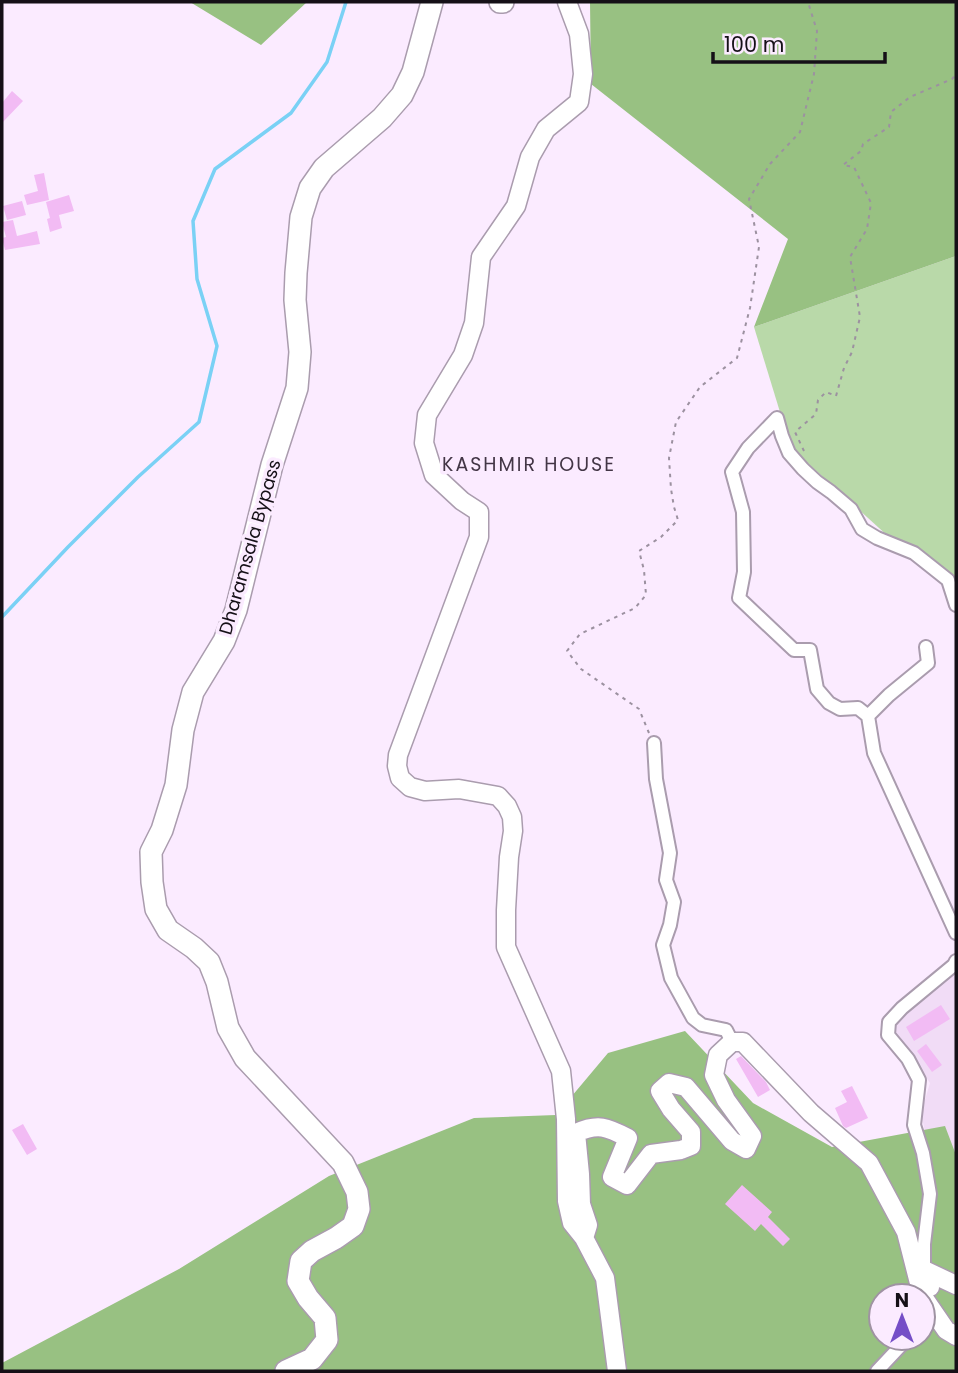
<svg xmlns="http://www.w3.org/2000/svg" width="958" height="1373" font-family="Poppins,sans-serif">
	<rect width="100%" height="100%" fill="#fbebff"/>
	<path fill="#f1dcf6" d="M 956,974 L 956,1222 L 933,1169 L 921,1113 L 930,1083 L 896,1032 L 893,1009 Z"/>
	<path fill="#b9d9a9" d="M 956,256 L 956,598 L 791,448 L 754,327 Z"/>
	<path fill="#98c182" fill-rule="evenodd" d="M 190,2 L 307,2 L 261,45 Z
		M 590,2 L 956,2 L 956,256 L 754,327 L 788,239 L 591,84 Z
		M 685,1031 L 753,1103 L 832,1147 L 945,1126 L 956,1155 L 956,1371 L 2,1371 L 2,1363 L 179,1269 L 329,1176 L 474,1118 L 556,1115 L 608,1053 ZM 881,1296 L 923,1296 L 923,1338 L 881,1338 Z"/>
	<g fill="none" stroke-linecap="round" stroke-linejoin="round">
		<path stroke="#7ad1f5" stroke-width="3.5" d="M 2,617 L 68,547 L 138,477 L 199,422 L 217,346 L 197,279 L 193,221 L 215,169 L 291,113 L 327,62 L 346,2"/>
	</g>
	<path fill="#f2bbf4" d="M 12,91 L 23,101 L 2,123 L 2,103 Z
		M 44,173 L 49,200 L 27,205 L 24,195 L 38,191 L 34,175 Z
		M 69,195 L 74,211 L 59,215 L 62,228 L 50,232 L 47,219 L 50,218 L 46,202 Z
		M 22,201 L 26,215 L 7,220 L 3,206 Z
		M 13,220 L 17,236 L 37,231 L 40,244 L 5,250 L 2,238 L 6,237 L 2,222 Z
		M 941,1005 L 950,1019 L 914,1041 L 906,1027 Z
		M 926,1044 L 942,1065 L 932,1072 L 917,1051 Z
		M 741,1056 L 766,1082 L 770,1090 L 758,1097 L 736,1059 Z
		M 852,1086 L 868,1118 L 846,1128 L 843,1126 L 835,1108 L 847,1102 L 841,1091 Z
		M 23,1124 L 37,1149 L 27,1155 L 12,1130 Z
		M 742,1185 L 772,1212 L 768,1217 L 790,1239 L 783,1246 L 761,1224 L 755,1231 L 725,1204 Z"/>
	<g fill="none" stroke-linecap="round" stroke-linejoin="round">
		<defs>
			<path id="street" d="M 926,647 L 928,663 L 889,695 L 868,716 L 874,753 L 956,933
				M 868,716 L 858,708 L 840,709 L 829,703 L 817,689 L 810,650 L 794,650 L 739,598 L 744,572 L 743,512 L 732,472 L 748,448 L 777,418 L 782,436 L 789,453 L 803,469 L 817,482 L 831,492 L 851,509 L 862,529 L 877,538 L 914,553 L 948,580 L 956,605
				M 654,743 L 656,779 L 670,853 L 666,880 L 674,902 L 670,925 L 663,945 L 671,978 L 693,1018 L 702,1025 L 726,1030 L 732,1042
				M 924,1270 L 924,1244 L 930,1194 L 923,1153 L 914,1125 L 919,1080 L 908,1059 L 888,1035 L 889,1022 L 902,1008 L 954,965 L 956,961
				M 923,1323 L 934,1312
				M 877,1371 L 908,1338"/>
			<path id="secondary" d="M 567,2 L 579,34 L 583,74 L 579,102 L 546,129 L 530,157 L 516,206 L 481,257 L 474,323 L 463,355 L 427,415 L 424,443 L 434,475 L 462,501 L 479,512 L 479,537 L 398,755 L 397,766 L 400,778 L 410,787 L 425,791 L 459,789 L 498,796 L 507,806 L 512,817 L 513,831 L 509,857 L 506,910 L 506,947 L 561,1071 L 566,1119 L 567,1201 L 572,1223 L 584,1238 L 605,1278 L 617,1371
				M 584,1238 L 588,1225 L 581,1204 L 580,1174 L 576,1133 C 598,1123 607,1127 628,1138 L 612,1177 L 627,1185 L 651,1154 L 681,1150 L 691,1146 L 691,1132 L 671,1109 L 660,1091 L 669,1083 L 686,1087 L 732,1141 L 746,1149 L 752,1136 L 726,1100 L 714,1075 L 718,1055 L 732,1042 L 743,1042 L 811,1113 L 869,1163 L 906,1232 L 922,1295 L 946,1330 L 956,1336
				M 930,1287 L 924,1270 L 956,1285"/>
			<path id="primary" d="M 500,2 L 503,2
				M 286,1371 L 312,1359 L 327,1340 L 325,1318 L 308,1298 L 298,1281 L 301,1261 L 312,1251 L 336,1238 L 353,1226 L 359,1209 L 357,1192 L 343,1163 L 245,1058 L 228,1028 L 217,982 L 209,962 L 194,948 L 168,930 L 156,909 L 152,882 L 151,852 L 162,830 L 176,785 L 183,730 L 193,692 L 224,641 L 236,610 L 272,465 L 297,388 L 300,352 L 295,300 L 296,273 L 301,217 L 310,188 L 324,168 L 382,118 L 402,95 L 413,72 L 432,2"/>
		</defs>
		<use href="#street" stroke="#aa9cae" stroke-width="16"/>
		<use href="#secondary" stroke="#aa9cae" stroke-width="21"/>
		<use href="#primary" stroke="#aa9cae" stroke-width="24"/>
		<path stroke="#9c91a0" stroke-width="2" stroke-dasharray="3.5 5" stroke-linecap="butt" d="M 804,451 L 795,432 L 816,414 L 818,400 L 826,392 L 836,396 L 844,368 L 852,352 L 860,317 L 850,257 L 867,229 L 871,203 L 854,167 L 843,165 L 861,151 L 863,144 L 889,127 L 891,112 L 910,97 L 952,79 L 956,75
			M 649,733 L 639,709 L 581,669 L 567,651 L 580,634 L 635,608 L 646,595 L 644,570 L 639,551 L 661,537 L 678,520 L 674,507 L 671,489 L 669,458 L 676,422 L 700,387 L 737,358 L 750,308 L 759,247 L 749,199 L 770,164 L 800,132 L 814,74 L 817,31 L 808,2"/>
		<use href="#street" stroke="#fff" stroke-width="12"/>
		<use href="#secondary" stroke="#fff" stroke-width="18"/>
		<use href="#primary" stroke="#fff" stroke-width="21"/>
	</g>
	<g text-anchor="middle" stroke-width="7" stroke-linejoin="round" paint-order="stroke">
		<g font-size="18" fill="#151017" stroke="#fbebff">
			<text transform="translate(250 547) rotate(-74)" y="6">Dharamsala Bypass</text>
		</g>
		<g font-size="19" letter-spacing="2" fill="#433646" stroke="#fbebff">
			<text x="529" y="471">KASHMIR HOUSE</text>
		</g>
	</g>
	<rect width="958" height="1373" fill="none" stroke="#151017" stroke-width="7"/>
	<g transform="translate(902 1317)"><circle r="33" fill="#fbebff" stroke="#9f93a2" stroke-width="2"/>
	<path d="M0-5L12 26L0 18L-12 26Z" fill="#754ec7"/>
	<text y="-10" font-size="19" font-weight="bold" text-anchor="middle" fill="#151017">N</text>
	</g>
	<path d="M713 52v10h172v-10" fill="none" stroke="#151017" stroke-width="3.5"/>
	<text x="724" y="52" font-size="21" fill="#151017" stroke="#fbebff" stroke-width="5" paint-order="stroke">100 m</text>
</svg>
